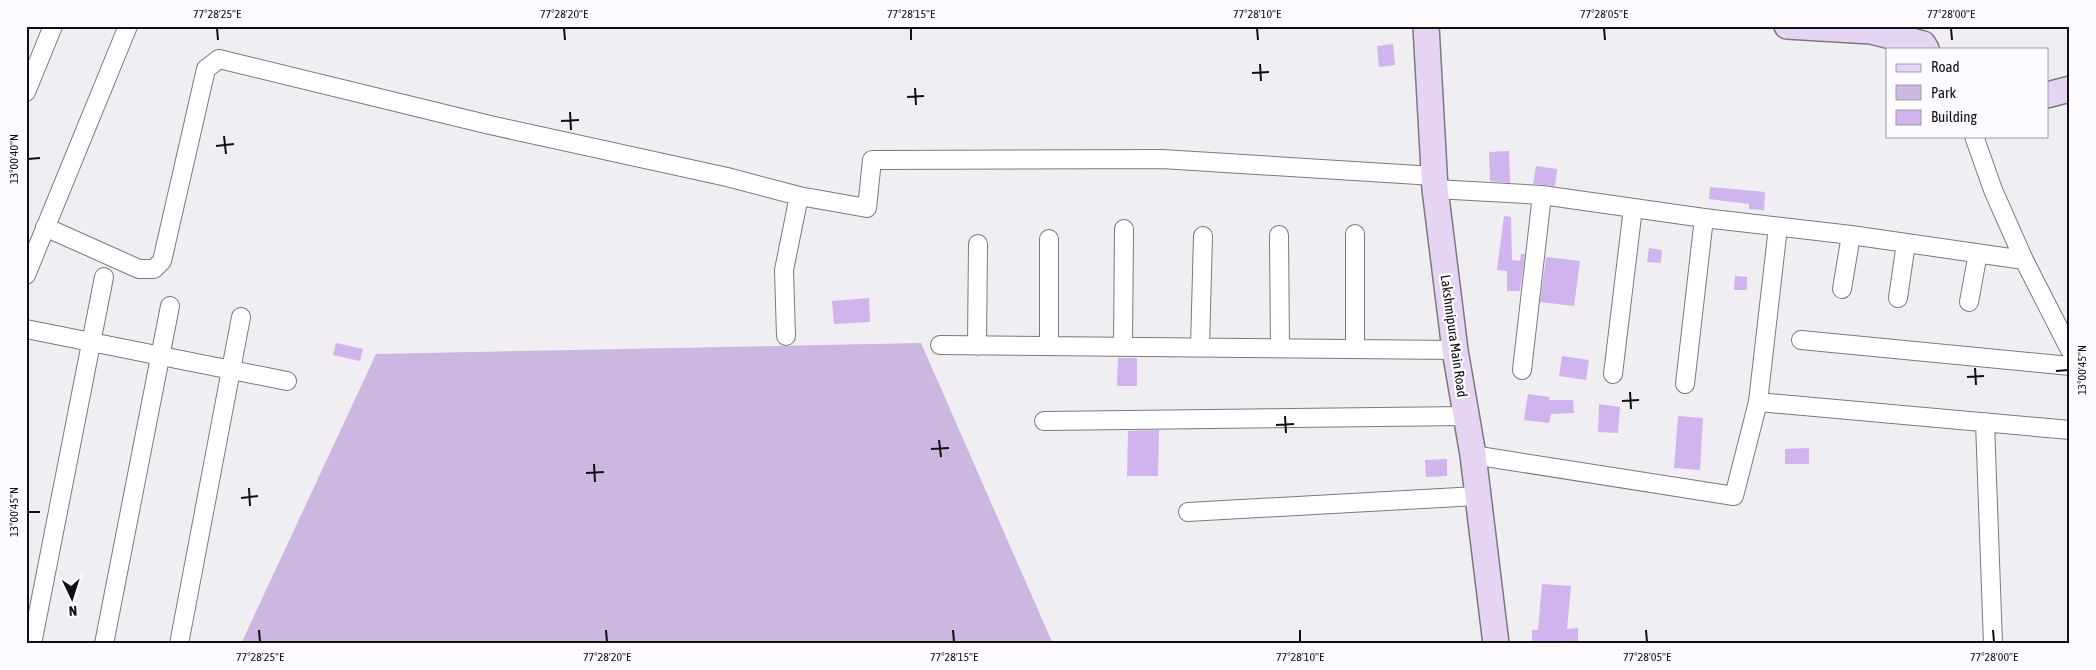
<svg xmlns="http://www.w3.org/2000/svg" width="2096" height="670" font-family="'Asap Condensed',sans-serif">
	<rect width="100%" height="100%" fill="#f0edf3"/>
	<path fill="#cbb7df" d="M 921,343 L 1053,644 L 241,644 L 376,354 Z"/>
	<path fill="#d0b4ed" d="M 1393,44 L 1395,65 L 1379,67 L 1377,46 Z
		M 1509,151 L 1510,183 L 1490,181 L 1489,152 Z
		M 1536,166 L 1557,169 L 1555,186 L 1533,184 Z
		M 1710,187 L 1765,192 L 1764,210 L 1749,209 L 1749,204 L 1709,199 Z
		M 1504,216 L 1511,217 L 1512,260 L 1520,261 L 1521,254 L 1525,254 L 1520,291 L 1507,291 L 1507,271 L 1497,270 Z
		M 1649,248 L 1662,250 L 1661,263 L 1647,262 Z
		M 1546,257 L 1580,261 L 1574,306 L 1540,302 Z
		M 1735,276 L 1747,277 L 1747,290 L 1734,290 Z
		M 869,298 L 870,322 L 834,324 L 832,301 Z
		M 336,343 L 363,349 L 360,361 L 333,355 Z
		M 1562,356 L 1589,360 L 1586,380 L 1559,376 Z
		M 1118,358 L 1137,358 L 1137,386 L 1117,386 Z
		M 1528,394 L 1550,397 L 1549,400 L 1573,400 L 1574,413 L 1551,414 L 1549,423 L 1524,420 Z
		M 1599,404 L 1620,407 L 1618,433 L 1598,432 Z
		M 1678,416 L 1703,418 L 1700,470 L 1674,468 Z
		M 1159,430 L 1158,476 L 1127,476 L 1128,431 Z
		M 1809,448 L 1809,464 L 1785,464 L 1785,449 Z
		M 1447,459 L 1447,476 L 1426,477 L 1425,460 Z
		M 1542,584 L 1571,586 L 1567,629 L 1578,628 L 1578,644 L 1532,644 L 1532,630 L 1538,630 Z"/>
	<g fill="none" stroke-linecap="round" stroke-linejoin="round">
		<defs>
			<path id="street" d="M 26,92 L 53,26
				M 1974,136 L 1993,190 L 2024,260 L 2070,350
				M 1435,189 L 1542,195 L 1704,218 L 1851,235 L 2024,260
				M 45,227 L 139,269 L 154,269 L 162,261 L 206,69 L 219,59 L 490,125 L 727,177 L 799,196
				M 1279,235 L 1280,348
				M 1049,239 L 1049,346
				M 26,275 L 128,26
				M 1842,289 L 1851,235
				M 1898,298 L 1906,243
				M 1969,302 L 1978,253
				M 26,329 L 287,381
				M 786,336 L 784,270 L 799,196 L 867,208 L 872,160 L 1162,159 L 1434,176
				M 1801,340 L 2070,366
				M 940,345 L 1455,350
				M 977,346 L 978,244
				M 1123,347 L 1124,229
				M 1200,347 L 1203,236
				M 1355,348 L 1355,234
				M 1522,370 L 1542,195
				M 1613,374 L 1633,208
				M 1685,384 L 1704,218
				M 1758,402 L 2070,430
				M 1044,421 L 1466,416
				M 1985,422 L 1993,644
				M 1473,455 L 1734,496 L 1758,402 L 1778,227
				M 1188,512 L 1477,496
				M 32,644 L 104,277
				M 104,644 L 170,306
				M 179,644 L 241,317"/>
			<path id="secondary" d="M 1426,26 L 1435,189 L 1455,350 L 1473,455 L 1496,644
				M 1787,26 L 1871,31 L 1923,44 L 1926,49
				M 2047,95 L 2070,89"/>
		</defs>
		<use href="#street" stroke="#7b797e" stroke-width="20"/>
		<use href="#secondary" stroke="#7b797e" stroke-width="28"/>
		<use href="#street" stroke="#fff" stroke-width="18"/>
		<use href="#secondary" stroke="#e5d5f3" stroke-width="25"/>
	</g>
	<path fill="none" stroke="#100f11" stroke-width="2" d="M 217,28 L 218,40M 564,28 L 565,40M 911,28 L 911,40M 1257,28 L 1258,40M 1604,28 L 1605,40M 1951,28 L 1952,40M 1260,64 L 1261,81M 1252,73 L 1269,72M 915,88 L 916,105M 907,97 L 924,96M 570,112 L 571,130M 561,121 L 579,120M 224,136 L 226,154M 216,146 L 234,144M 28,159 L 40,158M 1975,368 L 1976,385M 2056,371 L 2068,370M 1967,377 L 1984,376M 1630,392 L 1631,409M 1622,401 L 1639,400M 1285,416 L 1286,433M 1276,425 L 1294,424M 939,440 L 941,457M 931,449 L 949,448M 594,464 L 595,482M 586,473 L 604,472M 249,488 L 250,506M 241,498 L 258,496M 28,512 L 40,512M 259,630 L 260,642M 606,630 L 607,642M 953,630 L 954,642M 1300,630 L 1300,642M 1646,630 L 1647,642M 1993,630 L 1994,642"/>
	<g text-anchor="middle" stroke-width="4.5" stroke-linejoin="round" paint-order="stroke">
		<g font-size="14" fill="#100f11" stroke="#fdfbff">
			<text transform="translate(1454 336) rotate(82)" y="5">Lakshmipura Main Road</text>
		</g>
	</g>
	<rect width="2096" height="670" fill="none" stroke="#fdfbff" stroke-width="55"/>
	<rect x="1886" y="48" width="162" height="90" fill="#fdfbff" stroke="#9e9da0"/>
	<rect x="1896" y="64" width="25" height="8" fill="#e5d5f3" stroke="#9e9da0"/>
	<text x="1931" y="72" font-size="15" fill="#100f11">Road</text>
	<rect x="1896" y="85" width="25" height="15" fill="#cbb7df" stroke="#9e9da0"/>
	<text x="1931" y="98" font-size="15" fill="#100f11">Park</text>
	<rect x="1896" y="110" width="25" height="15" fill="#d0b4ed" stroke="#9e9da0"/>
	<text x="1931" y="122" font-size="15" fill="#100f11">Building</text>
	<g transform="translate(72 598) rotate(176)" stroke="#fdfbff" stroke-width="4" paint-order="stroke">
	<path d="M0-4L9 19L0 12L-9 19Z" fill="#100f11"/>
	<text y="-8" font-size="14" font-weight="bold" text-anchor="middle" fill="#100f11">N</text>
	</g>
	<rect x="28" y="28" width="2040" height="614" fill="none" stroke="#100f11" stroke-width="2"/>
	<g font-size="12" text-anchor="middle" fill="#100f11">
		<text x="217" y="18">77°28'25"E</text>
		<text x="564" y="18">77°28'20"E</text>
		<text x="911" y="18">77°28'15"E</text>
		<text x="1257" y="18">77°28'10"E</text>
		<text x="1604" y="18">77°28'05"E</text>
		<text x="1951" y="18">77°28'00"E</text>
		<text transform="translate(14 159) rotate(-90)" y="4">13°00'40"N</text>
		<text transform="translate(2082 370) rotate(-90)" y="4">13°00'45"N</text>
		<text transform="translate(14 512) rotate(-90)" y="4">13°00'45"N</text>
		<text x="260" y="661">77°28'25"E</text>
		<text x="607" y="661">77°28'20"E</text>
		<text x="954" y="661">77°28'15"E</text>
		<text x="1300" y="661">77°28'10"E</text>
		<text x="1647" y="661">77°28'05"E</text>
		<text x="1994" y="661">77°28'00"E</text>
	</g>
</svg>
